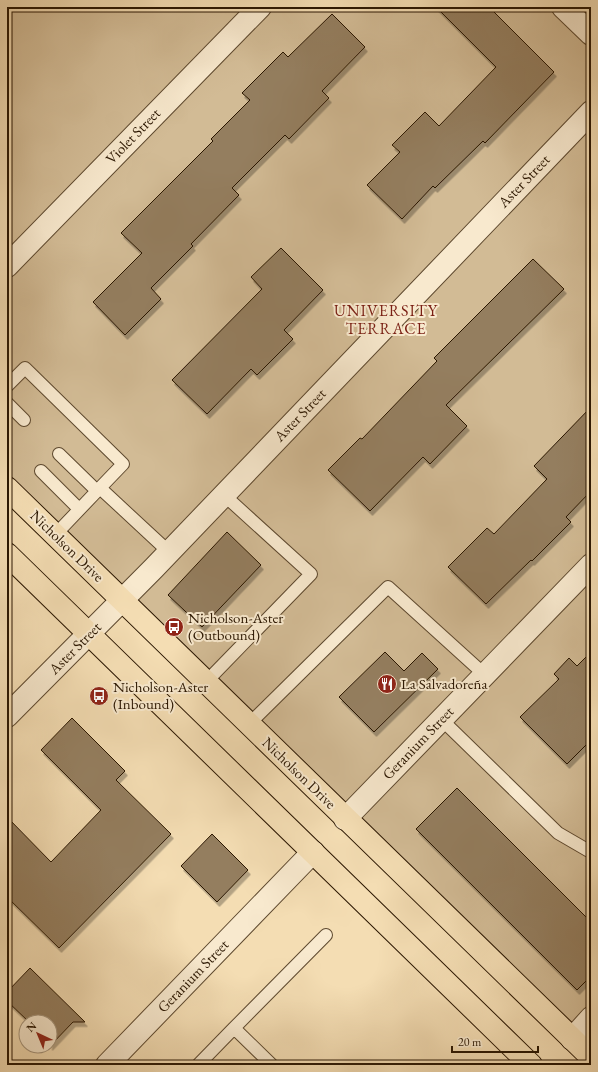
<svg xmlns="http://www.w3.org/2000/svg" width="598" height="1072" font-family="'EB Garamond',serif">
	<defs>
		<filter id="shadow"><feDropShadow dx="2.5" dy="4.5" stdDeviation="0" flood-color="#0004"/></filter>
	</defs>
	<rect width="100%" height="100%" fill="#f4ddb3"/>
	<filter id="stains"><feTurbulence type="fractalNoise" baseFrequency=".005" numOctaves="4"/><feColorMatrix values="0 0 0 0 .2 0 0 0 0 .09 0 0 0 0 .02 0 0 0 .5 -.17"/></filter>
	<radialGradient id="worn" r=".72"><stop offset=".6" stop-color="#630" stop-opacity="0"/><stop offset="1" stop-color="#630" stop-opacity=".3"/></radialGradient>
	<path fill="#d2bb95" stroke="#7e694c" d="M 7,7 L 591,7 L 591,1057 L 7,488 Z"/>
	<path fill="#947e5e" stroke="#2b1702" filter="url(#shadow)" d="M 436,7 L 489,7 L 554,72 L 485,143 L 483,141 L 435,188 L 433,186 L 402,219 L 367,185 L 400,152 L 392,145 L 425,112 L 439,126 L 496,67 Z
		M 332,14 L 365,47 L 322,91 L 329,98 L 289,139 L 285,135 L 232,188 L 239,195 L 191,244 L 193,246 L 151,288 L 161,299 L 125,335 L 93,302 L 142,253 L 121,233 L 213,141 L 211,139 L 250,100 L 242,93 L 283,52 L 288,57 Z
		M 281,248 L 323,290 L 284,330 L 293,339 L 257,375 L 251,369 L 207,414 L 172,380 L 262,289 L 251,277 Z
		M 533,259 L 564,289 L 446,405 L 467,426 L 430,464 L 423,457 L 370,511 L 328,470 L 360,438 L 362,439 L 437,361 L 434,358 Z
		M 591,407 L 591,491 L 566,517 L 571,522 L 532,561 L 531,560 L 486,604 L 448,567 L 487,528 L 494,534 L 547,479 L 534,466 Z
		M 227,532 L 261,565 L 202,627 L 168,595 Z
		M 385,652 L 404,671 L 422,653 L 438,669 L 374,732 L 339,697 Z
		M 591,652 L 591,740 L 567,764 L 520,717 L 559,679 L 554,674 L 569,658 L 577,666 Z
		M 72,718 L 125,771 L 116,780 L 171,834 L 59,948 L 7,897 L 7,817 L 51,862 L 101,810 L 41,750 Z
		M 457,788 L 591,922 L 591,976 L 577,990 L 416,829 Z
		M 212,834 L 248,870 L 217,902 L 181,866 Z
		M 30,968 L 85,1022 L 73,1022 L 50,1046 L 50,1022 L 29,1022 L 7,1001 L 7,992 Z"/>
	<g fill="none" stroke-linecap="round" stroke-linejoin="round">
		<defs>
			<path id="lane" d="M 7,386 L 25,368 L 123,464 L 97,491 L 55,535
				M 7,403 L 24,420
				M 59,454 L 97,491
				M 41,471 L 79,509
				M 100,488 L 169,552
				M 206,682 L 311,574 L 224,495
				M 441,719 L 558,833 L 589,851 L 591,849
				M 249,724 L 388,587 L 485,675
				M 234,1028 L 326,935
				M 198,1065 L 234,1028 L 272,1065"/>
			<path id="street" d="M 563,7 L 591,34
				M 7,266 L 260,7
				M 7,716 L 154,568 L 591,112
				M 345,819 L 591,565
				M 572,1039 L 591,1018
				M 107,1065 L 313,852"/>
			<path id="primary" d="M 7,488 L 591,1057
				M 7,554 L 531,1065"/>
		</defs>
		<use href="#lane" stroke="#5d482e" stroke-width="14"/>
		<use href="#street" stroke="#5d482e" stroke-width="24"/>
		<use href="#primary" stroke="#2b1702" stroke-width="24"/>
		<use href="#lane" stroke="#f8e9ce" stroke-width="12"/>
		<use href="#street" stroke="#f8e9ce" stroke-width="22"/>
		<use href="#primary" stroke="#f4ddb3" stroke-width="22"/>
	</g>
	<defs>
		<symbol id="bus-disc" viewBox="-11 -11 22 22"><circle r="9.5" fill="#8f2418" stroke="#f8e9ce"/><path d="M-5-6H5V4H4V6H2V4H-2V6H-4V4H-5ZM-3.5-4V0h7V-4ZM-3.5 1.2v1.5H-2V1.2ZM2 1.2v1.5H3.5V1.2Z" fill="#fff"/></symbol>
		<symbol id="restaurant-disc" viewBox="-11 -11 22 22"><circle r="9.5" fill="#8f2418" stroke="#f8e9ce"/><path d="M-5-6h1v4h1v-4h1v4h1v-4h1v5L-1.5 .5V6h-2V.5L-5-1ZM5-6V6H3V1.5H1.5Q1.5-4 5-6Z" fill="#fff"/></symbol>
	</defs>
	<g fill-rule="evenodd">
		<use href="#bus-disc" x="163" y="616" width="22" height="22"/>
		<use href="#restaurant-disc" x="376" y="673" width="22" height="22"/>
		<use href="#bus-disc" x="88" y="685" width="22" height="22"/>
	</g>
	<g text-anchor="middle" stroke-width="4" stroke-linejoin="round" paint-order="stroke">
		<g font-size="15" fill="#2b1702" stroke="#f8e9ce">
			<text transform="translate(133 136) rotate(-46)" y="5">Violet Street</text>
			<text transform="translate(524 181) rotate(-46)" y="5">Aster Street</text>
			<text transform="translate(300 415) rotate(-46)" y="5">Aster Street</text>
			<text transform="translate(67 546) rotate(44)" y="5">Nicholson Drive</text>
			<text transform="translate(75 648) rotate(-45)" y="5">Aster Street</text>
			<text transform="translate(418 743) rotate(-46)" y="5">Geranium Street</text>
			<text transform="translate(299 773) rotate(44)" y="5">Nicholson Drive</text>
			<text transform="translate(193 976) rotate(-46)" y="5">Geranium Street</text>
		</g>
		<g font-size="15" fill="#2b1702" stroke="#f8e9ce" text-anchor="start">
			<text x="188" y="623">Nicholson-Aster<tspan x="188" dy="17">(Outbound)</tspan></text>
			<text x="401" y="689">La Salvadoreña</text>
			<text x="113" y="692">Nicholson-Aster<tspan x="113" dy="17">(Inbound)</tspan></text>
		</g>
		<g font-size="16" letter-spacing="1" fill="#7a1f14" stroke="#f8e9ce">
			<text x="386" y="316">UNIVERSITY<tspan x="386" dy="18">TERRACE</tspan></text>
		</g>
	</g>
	<rect width="598" height="1072" fill="none" stroke="#f4ddb3" stroke-width="24"/>
	<rect x="8" y="8" width="582" height="1056" fill="none" stroke="#2b1702" stroke-width="2"/>
	<rect x="12" y="12" width="574" height="1048" fill="none" stroke="#2b1702"/>
	<g transform="translate(38 1034) rotate(316)"><circle r="19" fill="#f8e9ce" stroke="#a6957c"/>
	<path d="M0-3L7 15L0 10L-7 15Z" fill="#8f2418"/>
	<text y="-6" font-size="11" font-weight="bold" text-anchor="middle" fill="#2b1702">N</text>
	</g>
	<path d="M452 1046v6h86v-6" fill="none" stroke="#2b1702" stroke-width="2"/>
	<text x="458" y="1046" font-size="12" fill="#2b1702" stroke="#f8e9ce" stroke-width="3" paint-order="stroke">20 m</text>
	<rect width="100%" height="100%" filter="url(#stains)"/>
	<rect width="100%" height="100%" fill="url(#worn)"/>
</svg>
